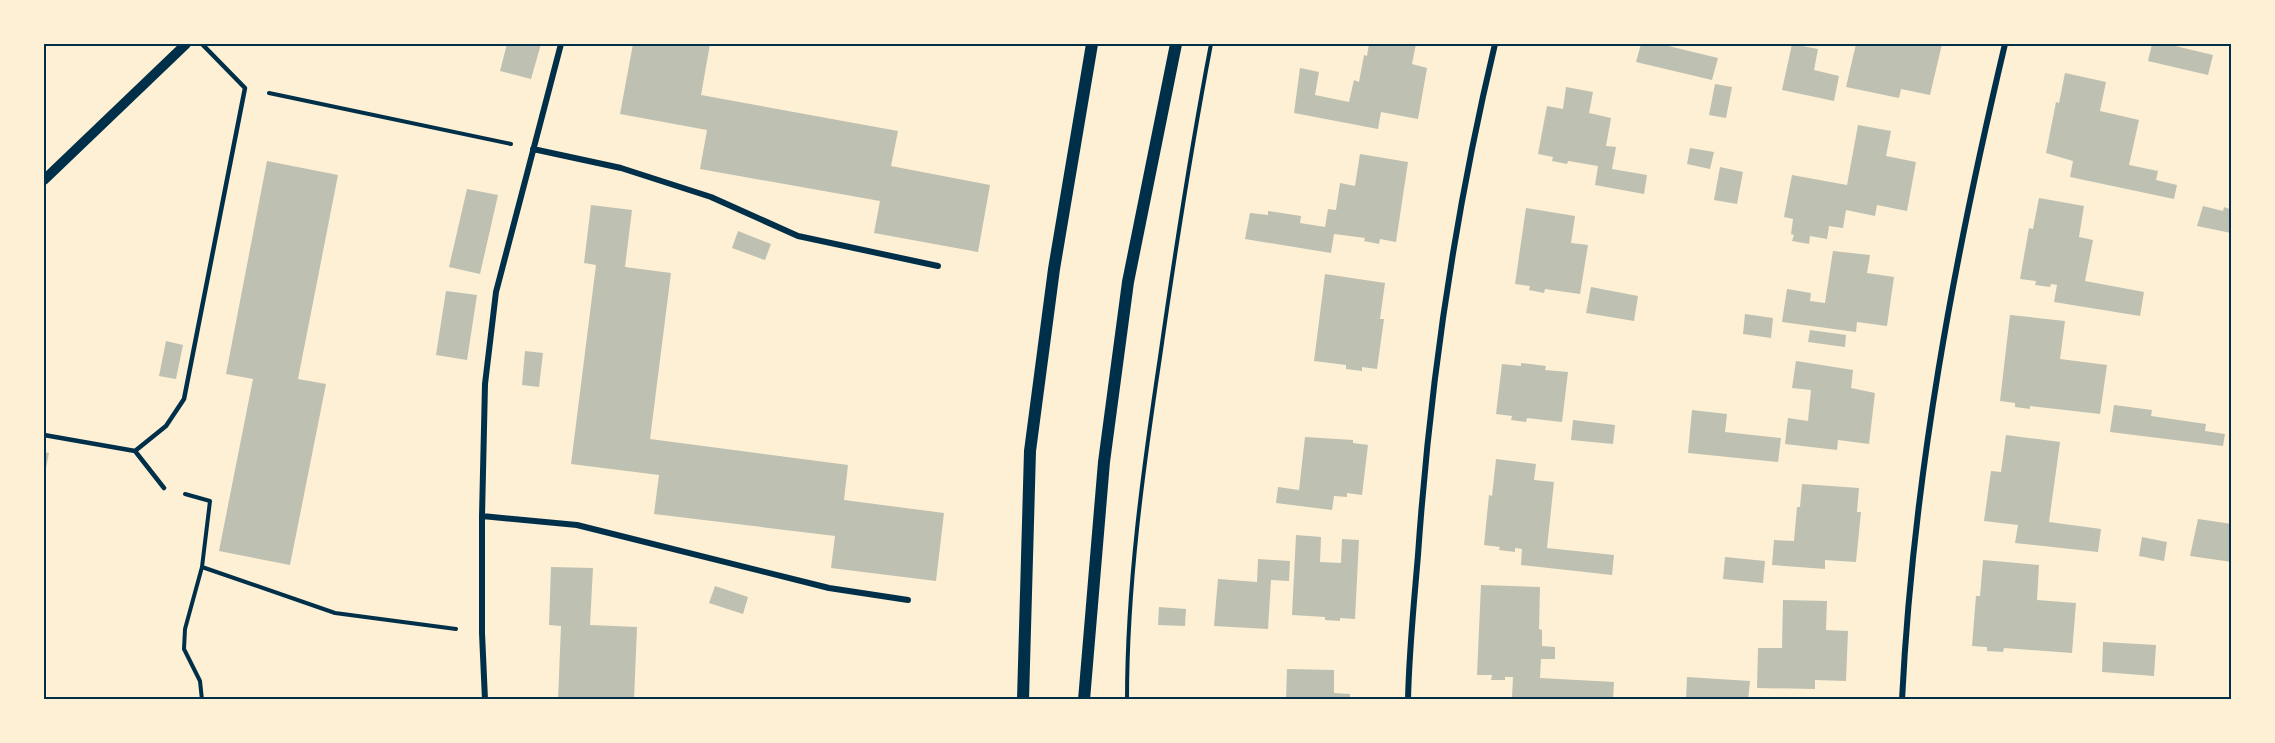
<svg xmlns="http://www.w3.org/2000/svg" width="2275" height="743" font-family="Quicksand,sans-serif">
	<rect width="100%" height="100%" fill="#fdf0d5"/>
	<path fill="#bec0b2" d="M 507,44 L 541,44 L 531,79 L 500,71 Z
		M 633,44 L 710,44 L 701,95 L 898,131 L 891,166 L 990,185 L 978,252 L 874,233 L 880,201 L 700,169 L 707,130 L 620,114 Z
		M 1369,44 L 1416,44 L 1412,64 L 1427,68 L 1418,119 L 1381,112 L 1378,129 L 1294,113 L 1300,68 L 1319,72 L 1315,95 L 1349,102 L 1354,80 L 1359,82 L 1364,55 L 1367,56 Z
		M 1641,44 L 1660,44 L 1718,58 L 1712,80 L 1636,62 Z
		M 1792,44 L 1818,49 L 1814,70 L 1839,76 L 1834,101 L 1782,90 Z
		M 1856,44 L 1942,44 L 1930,95 L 1901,89 L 1899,98 L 1846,87 Z
		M 2152,44 L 2167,44 L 2213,55 L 2208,75 L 2148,61 Z
		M 2065,73 L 2106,82 L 2100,111 L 2139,120 L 2129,165 L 2158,171 L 2156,180 L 2177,185 L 2174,199 L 2070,177 L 2073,161 L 2046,153 L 2056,102 L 2059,103 Z
		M 1715,84 L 1732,87 L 1726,118 L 1709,115 Z
		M 1566,87 L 1593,92 L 1589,113 L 1611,118 L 1606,146 L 1616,147 L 1612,169 L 1647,175 L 1644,194 L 1595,185 L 1598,166 L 1568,161 L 1567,164 L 1552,161 L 1553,157 L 1538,154 L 1547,106 L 1563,109 Z
		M 1858,125 L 1891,131 L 1886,156 L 1916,162 L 1907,211 L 1877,205 L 1875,216 L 1846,210 L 1843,228 L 1829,226 L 1827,239 L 1810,236 L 1809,244 L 1792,241 L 1794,235 L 1791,234 L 1793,219 L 1784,217 L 1792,175 L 1847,185 Z
		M 1690,148 L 1714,152 L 1710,169 L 1687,164 Z
		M 1360,154 L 1408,162 L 1396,242 L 1380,239 L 1379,244 L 1364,241 L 1365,238 L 1334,234 L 1331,253 L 1245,239 L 1250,213 L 1268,215 L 1268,211 L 1301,216 L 1300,223 L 1325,227 L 1328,209 L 1336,210 L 1340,183 L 1355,186 Z
		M 267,161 L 338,175 L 298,379 L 326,384 L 290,565 L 219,551 L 253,379 L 226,374 Z
		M 1720,167 L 1743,172 L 1737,204 L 1714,200 Z
		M 467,189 L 498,195 L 480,274 L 449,267 Z
		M 2039,198 L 2084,206 L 2079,237 L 2093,240 L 2085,281 L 2144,292 L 2140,316 L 2054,302 L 2057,285 L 2051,284 L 2050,287 L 2035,285 L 2036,281 L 2020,279 L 2029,228 L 2033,229 Z
		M 591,205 L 632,210 L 625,267 L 671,273 L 650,439 L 848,465 L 844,500 L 944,513 L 936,581 L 831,568 L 835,536 L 654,514 L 659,475 L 571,464 L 596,265 L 584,263 Z
		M 2203,206 L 2223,211 L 2224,207 L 2232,210 L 2231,233 L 2197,226 Z
		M 1526,208 L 1575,216 L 1571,243 L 1588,245 L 1580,294 L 1545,289 L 1544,293 L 1529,290 L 1530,286 L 1515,284 Z
		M 738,231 L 771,244 L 765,260 L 732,248 Z
		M 1833,251 L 1870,255 L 1867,273 L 1894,277 L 1887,326 L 1857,322 L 1856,332 L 1782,322 L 1787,289 L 1811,293 L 1810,301 L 1825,303 Z
		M 1325,274 L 1385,283 L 1380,319 L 1384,319 L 1377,369 L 1362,367 L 1362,371 L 1346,369 L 1346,365 L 1314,361 Z
		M 1591,287 L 1638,296 L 1634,321 L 1586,313 Z
		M 446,291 L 477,295 L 467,360 L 436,355 Z
		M 1745,314 L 1773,318 L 1771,338 L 1743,334 Z
		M 2010,315 L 2065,321 L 2060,359 L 2107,365 L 2100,414 L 2030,406 L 2030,409 L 2015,407 L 2015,403 L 2000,401 Z
		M 1810,330 L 1846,335 L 1845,347 L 1808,342 Z
		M 166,341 L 183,345 L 176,379 L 159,376 Z
		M 525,351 L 543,353 L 539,387 L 522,385 Z
		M 1796,361 L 1853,370 L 1851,388 L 1875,393 L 1869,444 L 1838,440 L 1837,450 L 1785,444 L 1788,418 L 1808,421 L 1811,390 L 1792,388 Z
		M 1521,363 L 1546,366 L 1545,370 L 1568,372 L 1562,422 L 1527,418 L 1526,422 L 1511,420 L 1512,416 L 1496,414 L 1502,364 L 1521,366 Z
		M 2114,405 L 2152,410 L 2151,416 L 2206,424 L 2205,431 L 2225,434 L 2223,446 L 2110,432 Z
		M 1692,410 L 1727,414 L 1725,432 L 1781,438 L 1778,462 L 1688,453 Z
		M 1573,420 L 1615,425 L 1613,444 L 1571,440 Z
		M 2006,435 L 2060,442 L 2049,522 L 2101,529 L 2098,552 L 2015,543 L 2018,525 L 1984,521 L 1991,471 L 2001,472 Z
		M 1305,437 L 1353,440 L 1353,443 L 1368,445 L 1362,495 L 1347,493 L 1347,497 L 1334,496 L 1332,510 L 1276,503 L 1278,487 L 1299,490 Z
		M 44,452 L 49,453 L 45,473 L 44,473 Z
		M 1496,459 L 1536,464 L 1534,480 L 1554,482 L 1547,548 L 1614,555 L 1612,575 L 1521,565 L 1522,549 L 1515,548 L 1515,552 L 1499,550 L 1500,547 L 1484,545 L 1489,495 L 1492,496 Z
		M 1802,484 L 1859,488 L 1857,512 L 1861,512 L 1856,562 L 1825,560 L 1825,569 L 1772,565 L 1774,540 L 1794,541 L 1797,507 L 1800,507 Z
		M 2198,519 L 2232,524 L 2232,562 L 2190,556 Z
		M 1296,535 L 1321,537 L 1320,562 L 1341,563 L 1342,539 L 1359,540 L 1355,619 L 1340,618 L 1340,621 L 1325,620 L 1325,617 L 1292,615 Z
		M 2142,537 L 2167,542 L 2164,561 L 2139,556 Z
		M 1725,557 L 1765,561 L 1763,583 L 1723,579 Z
		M 1258,559 L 1290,561 L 1289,581 L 1271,580 L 1268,629 L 1214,626 L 1218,579 L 1257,582 Z
		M 1983,560 L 2039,565 L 2037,600 L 2076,603 L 2072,653 L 2004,648 L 2003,652 L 1987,651 L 1987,647 L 1972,646 L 1976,596 L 1980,596 Z
		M 551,567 L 593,568 L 590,625 L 637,627 L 634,700 L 558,700 L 561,626 L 549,625 Z
		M 1481,585 L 1540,587 L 1539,629 L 1542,630 L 1542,646 L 1555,647 L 1555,659 L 1541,659 L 1540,678 L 1614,682 L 1613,700 L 1510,700 L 1512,697 L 1513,677 L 1505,677 L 1505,680 L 1491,680 L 1492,675 L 1477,675 Z
		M 715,586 L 748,597 L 743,614 L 709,603 Z
		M 1783,600 L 1827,601 L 1826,630 L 1848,631 L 1846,681 L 1815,680 L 1815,689 L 1757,688 L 1758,648 L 1782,648 Z
		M 1159,607 L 1186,609 L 1185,626 L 1158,625 Z
		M 2103,642 L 2156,645 L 2154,676 L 2102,672 Z
		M 1287,669 L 1334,670 L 1334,693 L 1350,694 L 1350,700 L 1286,700 Z
		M 1687,677 L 1750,681 L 1748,700 L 1686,700 Z
		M 1983,697 L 2014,698 L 2013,700 L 1983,700 Z"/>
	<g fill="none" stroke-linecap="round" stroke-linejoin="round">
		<path stroke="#003049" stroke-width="4" d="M 269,93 L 511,144
			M 185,494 L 210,501 L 202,567 L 335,613 L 456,629
			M 202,700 L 200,681 L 184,649 L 185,629 L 202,567
			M 1127,700 C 1127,585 1143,470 1160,357 C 1175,252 1191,148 1211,44"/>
		<path stroke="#003049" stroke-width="4.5" d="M 44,435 L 135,451 L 164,488
			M 135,451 L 166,426 L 184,399 L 245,88 L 202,44"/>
		<path stroke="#003049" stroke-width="6" d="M 533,149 L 621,168 L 711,197 L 798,236 L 938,266
			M 482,516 L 577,525 L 829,588 L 908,600
			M 485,700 L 482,633 L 482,516 L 485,384 L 496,292 L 561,44
			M 1408,700 C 1409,651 1414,603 1418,555 C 1430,382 1455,212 1495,44
			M 1902,700 C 1913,478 1954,259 2005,44"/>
		<path stroke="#003049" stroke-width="10" d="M 44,180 L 186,44"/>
		<path stroke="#003049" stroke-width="12" d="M 1023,700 L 1030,451 L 1054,269 L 1092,44
			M 1084,700 L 1104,462 L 1128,282 L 1176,44"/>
	</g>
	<rect width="2275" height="743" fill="none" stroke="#fdf0d5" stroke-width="90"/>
	<rect x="45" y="45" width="2185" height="653" fill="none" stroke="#003049" stroke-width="2"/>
</svg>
